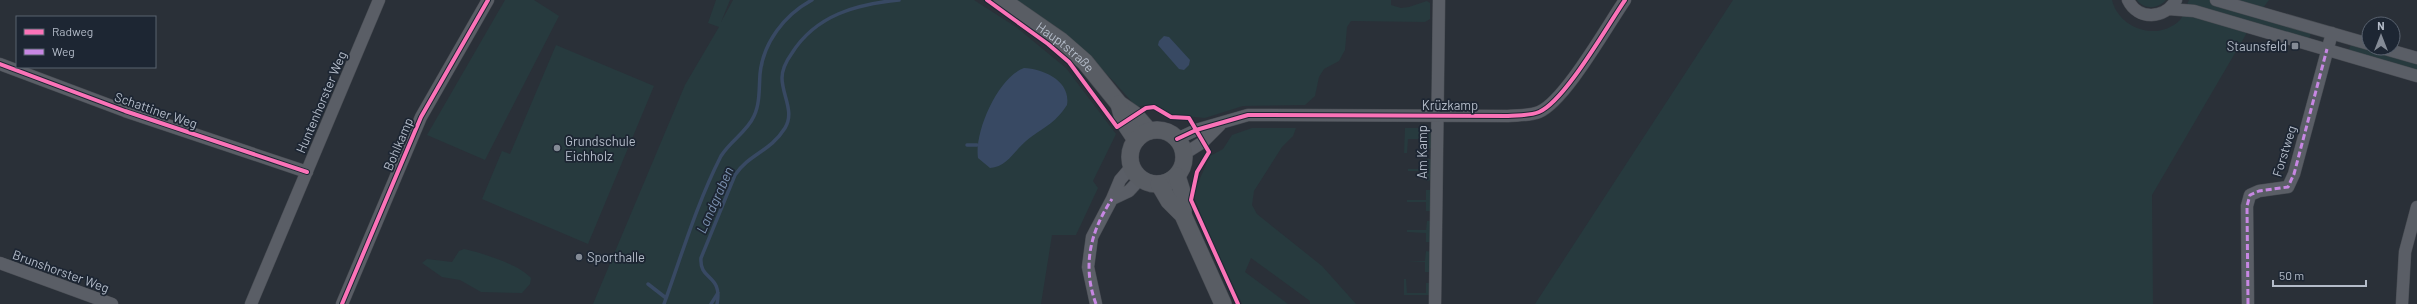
<svg xmlns="http://www.w3.org/2000/svg" width="2417" height="304" font-family="Barlow,sans-serif">
	<rect width="100%" height="100%" fill="#2a3038"/>
	<path fill="#273a3e" d="M 505,0 L 534,0 L 559,16 L 485,160 L 427,135 Z
		M 716,0 L 730,0 L 721,22 L 733,0 L 974,0 L 1016,27 L 1066,68 L 1116,134 L 1093,181 L 1098,188 L 1076,235 L 1052,235 L 1041,304 L 593,304 L 685,85 L 719,27 L 708,23 Z
		M 1016,0 L 1391,0 L 1391,5 L 1401,8 L 1409,7 L 1427,1 L 1430,3 L 1430,19 L 1425,22 L 1351,21 L 1347,27 L 1345,50 L 1339,61 L 1324,69 L 1319,77 L 1315,96 L 1305,105 L 1243,106 L 1205,118 L 1173,115 L 1151,104 L 1136,107 C 1099,61 1063,35 1016,0 Z
		M 1733,0 L 2112,0 C 2119,29 2158,42 2180,20 C 2184,15 2186,6 2189,0 L 2269,0 L 2257,16 L 2311,32 L 2309,40 L 2252,24 L 2152,195 L 2153,304 L 1535,304 Z
		M 2137,0 L 2166,0 C 2158,9 2145,10 2137,0 Z
		M 2351,44 L 2417,63 L 2417,72 L 2349,50 Z
		M 556,45 L 654,86 L 588,244 L 482,199 L 502,151 L 510,154 Z
		M 1252,128 L 1296,128 L 1293,136 L 1282,147 L 1254,191 L 1252,205 L 1257,214 L 1322,266 L 1356,304 L 1310,304 L 1310,301 L 1251,258 L 1245,272 L 1288,304 L 1242,304 L 1206,228 L 1193,194 L 1210,156 L 1223,149 L 1232,135 Z
		M 1405,128 L 1430,128 L 1432,148 L 1426,149 L 1426,139 L 1408,139 L 1407,153 L 1404,153 Z
		M 1427,159 L 1431,159 L 1431,180 L 1427,181 L 1426,171 L 1408,171 L 1408,169 L 1426,169 Z
		M 1426,190 L 1431,190 L 1430,211 L 1426,211 L 1426,202 L 1407,202 L 1407,200 L 1426,200 Z
		M 1427,221 L 1431,221 L 1430,242 L 1426,242 L 1426,233 L 1407,232 L 1407,230 L 1426,230 Z
		M 464,249 C 482,253 518,264 531,278 L 530,284 L 522,293 L 481,292 L 460,280 L 442,277 L 422,263 L 427,259 L 452,262 L 459,251 Z
		M 1426,251 L 1431,252 L 1430,272 L 1425,272 L 1425,262 L 1407,262 L 1425,261 Z
		M 1404,279 L 1406,279 L 1407,293 L 1426,293 L 1426,283 L 1430,283 L 1431,295 L 1404,295 Z"/>
	<path fill="#384963" d="M 1164,36 L 1169,37 L 1190,60 L 1189,65 L 1184,70 L 1179,69 L 1158,45 L 1159,41 Z
		M 1024,68 C 1044,69 1071,81 1067,105 C 1054,125 1043,127 1026,141 C 1014,151 1007,167 990,168 L 978,158 C 974,132 998,77 1024,68 Z"/>
	<g fill="none" stroke-linecap="round" stroke-linejoin="round">
		<path stroke="#384963" stroke-width="3.5" d="M 967,145 L 977,145
			M 648,284 L 666,298
			M 664,304 C 682,254 697,203 721,156 C 730,141 747,132 754,116 C 760,104 759,88 760,74 C 763,43 784,15 812,0
			M 711,304 L 718,293
			M 717,304 C 723,274 699,281 701,258 L 735,175 C 750,153 770,152 785,128 C 795,112 782,95 782,78 C 782,69 787,60 792,53 C 816,15 857,4 899,0"/>
		<defs>
			<path id="minor" d="M 2128,0 C 2138,21 2165,19 2176,0
				M 2216,0 L 2369,44
				M 2169,9 L 2194,11 L 2417,76
				M 2382,48 L 2417,58
				M 0,64 L 125,111 L 307,172
				M 1177,139 L 1196,130 L 1248,115 L 1508,116 C 1518,115 1529,116 1539,112 C 1565,101 1607,26 1625,0
				M 1184,154 L 1203,142 L 1220,125
				M 1112,199 L 1129,191 L 1141,178
				M 0,263 L 112,304
				M 251,304 L 379,0
				M 342,304 L 421,117 L 488,0
				M 1096,304 L 1088,267 L 1092,237 L 1112,199 L 1120,180 L 1132,166
				M 1435,304 L 1439,0
				M 2248,304 L 2247,206 L 2250,195 L 2259,191 L 2288,187 L 2294,174 L 2332,33
				M 2402,304 L 2405,252 L 2417,207"/>
			<g id="secondary">
				<path id="s1" d="M 1002,0 L 1061,41 L 1085,62 L 1119,104 L 1135,115 L 1149,131"/>
				<path d="M 1119,104 L 1124,122 L 1136,140"/>
				<circle cx="1157" cy="157" r="27"/>
				<path d="M 1177,176 L 1183,195 L 1183,215"/>
				<path d="M 1159,184 L 1169,201 L 1183,215 L 1223,304"/>
			</g>
		</defs>
		<use href="#minor" stroke="#484c53" stroke-width="13"/>
		<use href="#secondary" stroke="#484c53" stroke-width="18"/>
		<use href="#minor" stroke="#5a5e66" stroke-width="12"/>
		<use href="#secondary" stroke="#595d64" stroke-width="17"/>
		<path stroke="#c787e3" stroke-width="3" stroke-dasharray="6 3" stroke-linecap="butt" d="M 1096,304 C 1082,266 1090,232 1112,199
			M 2248,304 L 2247,206 L 2250,195 L 2259,191 L 2288,187 L 2294,174 L 2327,49"/>
		<defs>
			<path id="cycleway" d="M 987,0 L 1048,44 L 1069,62 L 1117,127 L 1146,108 L 1154,107 L 1171,117 L 1189,118 L 1209,152 L 1197,172 L 1191,200 L 1238,304
				M 0,64 L 125,111 L 307,172
				M 1177,139 L 1196,130 L 1248,115 L 1508,116 C 1518,115 1529,116 1539,112 C 1565,101 1607,26 1625,0
				M 342,304 L 421,117 L 488,0"/>
		</defs>
		<use href="#cycleway" stroke="#1d2633" stroke-width="6"/>
		<use href="#cycleway" stroke="#fb73b8" stroke-width="4"/>
	</g>
	<g fill="#848b96" stroke="#1d2633" stroke-width="1.5">
		<rect x="2291" y="42" width="8" height="8" rx="2"/>
		<circle cx="557" cy="148" r="4"/>
		<circle cx="579" cy="257" r="4"/>
	</g>
	<g text-anchor="middle" stroke-width="3.5" stroke-linejoin="round" paint-order="stroke">
		<g font-size="13" fill="#b4bcc9" stroke="#1d2633" text-anchor="start">
			<text x="2287" y="51" text-anchor="end">Staunsfeld</text>
			<text x="565" y="146">Grundschule<tspan x="565" dy="15">Eichholz</tspan></text>
			<text x="587" y="262">Sporthalle</text>
		</g>
		<g font-size="13" fill="#b4bcc9" stroke="#1d2633">
			<text dy="5" stroke="none"><textPath href="#s1" startOffset="79">Hauptstraße</textPath></text>
			<text transform="translate(321 102) rotate(-67)" y="5">Huntenhorster Weg</text>
			<text x="1450" y="110">Krüzkamp</text>
			<text transform="translate(156 110) rotate(19)" y="5">Schattiner Weg</text>
			<text transform="translate(398 144) rotate(-67)" y="5">Bohlkamp</text>
			<text transform="translate(2284 151) rotate(-73)" y="5">Forstweg</text>
			<text transform="translate(1422 152) rotate(-90)" y="5">Am Kamp</text>
			<text transform="translate(61 271) rotate(20)" y="5">Brunshorster Weg</text>
		</g>
		<g font-size="14" font-style="italic" fill="#7c92b1" stroke="#1d2633">
			<text transform="translate(715 200) rotate(-66)" y="5">Landgraben</text>
		</g>
	</g>
	<rect x="16" y="16" width="140" height="52" fill="#1d2633" stroke="#59626f"/>
	<rect x="24" y="29" width="20" height="6" fill="#fb73b8" stroke="#59626f"/>
	<text x="52" y="36" font-size="12" fill="#b4bcc9">Radweg</text>
	<rect x="24" y="49" width="20" height="6" fill="#c787e3" stroke="#59626f"/>
	<text x="52" y="56" font-size="12" fill="#b4bcc9">Weg</text>
	<g transform="translate(2381 36)"><circle r="19" fill="#1d2633" stroke="#59626f"/>
	<path d="M0-3L7 15L0 10L-7 15Z" fill="#848b96"/>
	<text y="-6" font-size="11" font-weight="bold" text-anchor="middle" fill="#b4bcc9">N</text>
	</g>
	<path d="M2273 280v6h93v-6" fill="none" stroke="#b4bcc9" stroke-width="2"/>
	<text x="2279" y="280" font-size="12" fill="#b4bcc9" stroke="#1d2633" stroke-width="3" paint-order="stroke">50 m</text>
</svg>
